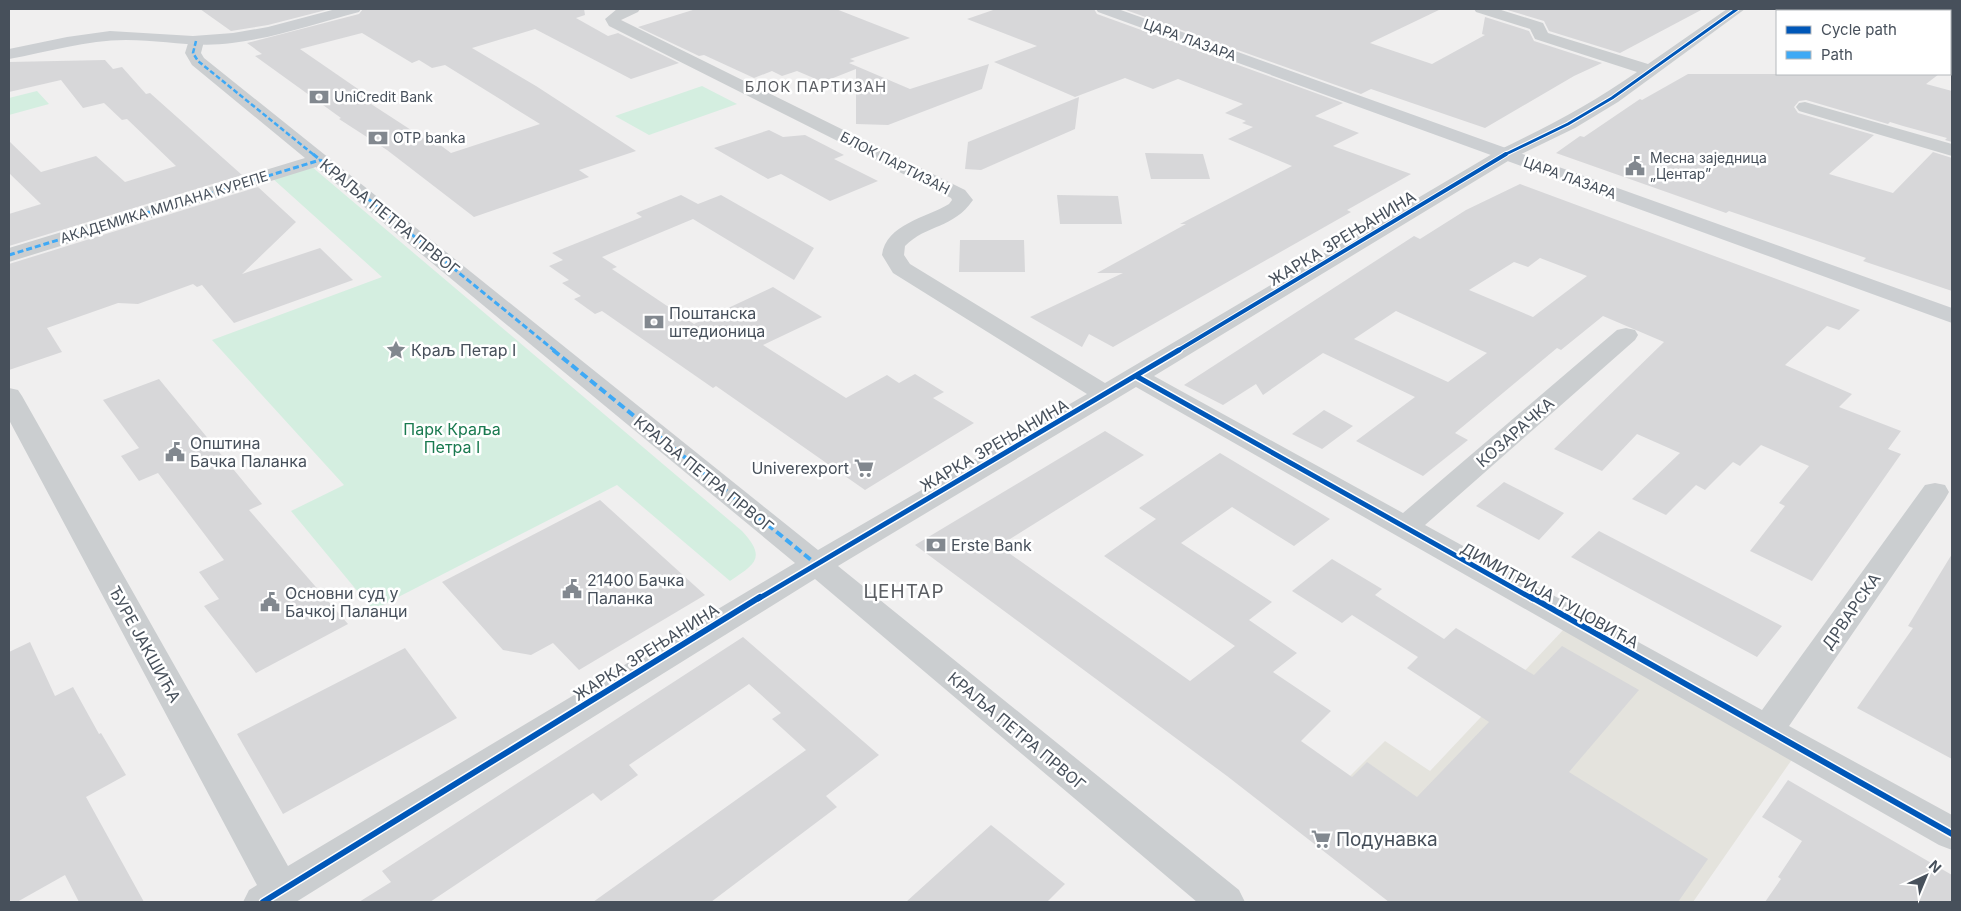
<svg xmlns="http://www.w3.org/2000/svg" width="1961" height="911" font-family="Inter,sans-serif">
	<rect width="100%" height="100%" fill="#f0efef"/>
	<path fill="#e4e3dd" d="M 1564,629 L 1793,758 L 1693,902 L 1402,902 L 1300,826 L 1385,741 L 1430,771 Z"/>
	<path fill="#d4eee0" d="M 702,86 L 737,104 L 649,135 L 615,116 Z
		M 37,91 L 49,104 L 9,115 L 9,98 Z
		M 311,166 L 742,531 C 767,558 755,564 730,581 L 617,485 L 373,610 L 291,511 L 344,485 L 212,340 L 382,277 L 272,178 Z"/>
	<path fill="#d7d7d9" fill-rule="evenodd" d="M 200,9 L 330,9 L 268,25 L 231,31 Z
		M 363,9 L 584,9 L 585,15 L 576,18 L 608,36 L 618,33 L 679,63 L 631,79 L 535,29 L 472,48 L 536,86 L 636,151 L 579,170 L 589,177 L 474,217 L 387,150 L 339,119 L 341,118 L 255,56 L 262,54 L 247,43 L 359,14 ZM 362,33 L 412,63 L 419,60 L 432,68 L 445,65 L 540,124 L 451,153 L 432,139 L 428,141 L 368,102 L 374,100 L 300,49 Z
		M 696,9 L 836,9 L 910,38 L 850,59 L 855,61 L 849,63 L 910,89 L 989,64 L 982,89 L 888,125 L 856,124 L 856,69 L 823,82 L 797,71 L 782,76 L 772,71 L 754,78 L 704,55 L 699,56 L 638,27 Z
		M 996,9 L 1094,9 L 1097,14 L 1343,103 L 1315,116 L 1359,133 L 1333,146 L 1411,174 L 1347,210 L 1351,212 L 1113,347 L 1089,334 L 1082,347 L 1030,317 L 1123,273 L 1097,273 L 1186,224 L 1180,224 L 1292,166 L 1228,139 L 1253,127 L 1242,123 L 1246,121 L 1225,113 L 1243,104 L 1178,79 L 1153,89 L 1125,78 L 1075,97 L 994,62 L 1037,46 L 967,19 Z
		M 1123,9 L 1441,9 L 1370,43 L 1432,64 L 1485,35 L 1482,34 L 1485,17 L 1529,31 L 1534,41 L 1602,63 L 1574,76 L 1485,128 L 1371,89 L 1361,94 Z
		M 1504,9 L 1703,9 L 1620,53 L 1549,31 L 1544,21 Z
		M 105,60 L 113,69 L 122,67 L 146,94 L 150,93 L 242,175 L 9,246 L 9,214 L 41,204 L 9,173 L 9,141 L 41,172 L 96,156 L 125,182 L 176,166 L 127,119 L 122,120 L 104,103 L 83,108 L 61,80 L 9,92 L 9,62 Z
		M 1688,74 L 1939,74 L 1926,84 L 1952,91 L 1952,142 L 1945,140 L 1947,138 L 1903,126 L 1890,122 L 1888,124 L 1806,100 L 1799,101 L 1794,107 L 1798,113 L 1874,135 L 1829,174 L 1893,193 L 1933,152 L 1952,158 L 1952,291 L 1863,261 L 1866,258 L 1817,241 L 1729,211 L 1726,213 L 1556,153 L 1580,136 L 1584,137 L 1640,99 L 1642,100 Z
		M 1079,97 L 1075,129 L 981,170 L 965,169 L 968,142 Z
		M 769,130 L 783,137 L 805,135 L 844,155 L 834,159 L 878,181 L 830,201 L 781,174 L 768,179 L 714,148 Z
		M 1145,153 L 1203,154 L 1210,179 L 1151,179 Z
		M 1520,184 L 1860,310 L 1839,330 L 1827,326 L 1785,365 L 1852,394 L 1839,407 L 1901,431 L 1888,449 L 1901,454 L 1812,581 L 1750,551 L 1785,506 L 1779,503 L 1809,466 L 1761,445 L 1740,466 L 1733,462 L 1705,490 L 1696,485 L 1666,515 L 1632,499 L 1680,453 L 1637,434 L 1602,471 L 1554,449 L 1664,342 L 1603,316 L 1561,350 L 1557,348 L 1455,433 L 1468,440 L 1423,476 L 1356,441 L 1415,397 L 1323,353 L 1263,395 L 1256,384 L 1223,405 L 1184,385 L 1414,236 L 1420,239 L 1466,210 ZM 1540,258 L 1587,276 L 1533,317 L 1469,290 L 1514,262 L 1528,267 ZM 1396,311 L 1487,353 L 1448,382 L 1354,339 Z
		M 258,187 L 296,222 L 242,274 L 320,248 L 353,280 L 234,323 L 202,285 L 197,287 L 193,284 L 138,304 L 118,303 L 47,328 L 62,352 L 9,370 L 9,264 Z
		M 681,195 L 698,204 L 721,195 L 814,248 L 794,280 L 693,219 L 602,257 L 617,267 L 612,269 L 694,324 L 773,287 L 822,317 L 763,345 L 846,398 L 887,375 L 899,383 L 915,374 L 944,392 L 933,398 L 974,423 L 865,490 L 716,386 L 713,388 L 602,311 L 595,314 L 574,299 L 581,296 L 562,283 L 569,280 L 549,266 L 563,260 L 552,253 L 642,217 L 636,213 Z
		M 1057,195 L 1118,196 L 1122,224 L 1060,224 Z
		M 960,240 L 1024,240 L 1025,272 L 959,272 Z
		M 159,379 L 262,504 L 249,510 L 348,624 L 256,673 L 204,606 L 219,599 L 199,572 L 224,560 L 158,473 L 139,481 L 121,456 L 139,448 L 103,400 Z
		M 1324,410 L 1353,426 L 1322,449 L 1292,434 Z
		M 1105,431 L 1144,455 L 999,546 L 1190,681 L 1235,646 L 1104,556 L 1156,519 L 1139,508 L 1220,453 L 1330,519 L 1294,546 L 1232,507 L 1181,543 L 1272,602 L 1249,620 L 1297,653 L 1273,672 L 1331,711 L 1301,741 L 1352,777 L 1367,762 L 1417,797 L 1489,722 L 1407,668 L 1418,657 L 1352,615 L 1342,623 L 1292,591 L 1332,559 L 1382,589 L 1375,595 L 1444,639 L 1456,628 L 1534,675 L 1562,646 L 1639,690 L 1569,772 L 1708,859 L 1678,902 L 1389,902 L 1227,776 L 915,545 Z
		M 1504,482 L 1564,513 L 1539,540 L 1476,506 Z
		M 600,500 L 705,595 L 579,670 L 553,643 L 531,655 L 503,650 L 442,582 Z
		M 1599,531 L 1782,626 L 1757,657 L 1571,557 Z
		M 1952,554 L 1952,759 L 1857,708 L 1913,628 L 1908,626 Z
		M 743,637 L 879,755 L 826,796 L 837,807 L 711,902 L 593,902 L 806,750 L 772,719 L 781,713 L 749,684 L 629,765 L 638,775 L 601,801 L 593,793 L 430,902 L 359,902 L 391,882 L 382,871 Z
		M 30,642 L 55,696 L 73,687 L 99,734 L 101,733 L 126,775 L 86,797 L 144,902 L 79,902 L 65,875 L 17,902 L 9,902 L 9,652 Z
		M 405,648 L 457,718 L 283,814 L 237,734 Z
		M 1788,780 L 1952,875 L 1952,902 L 1765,902 L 1781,879 L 1778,877 L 1802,841 L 1762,817 Z
		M 991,825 L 1065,884 L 1047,902 L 906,902 Z"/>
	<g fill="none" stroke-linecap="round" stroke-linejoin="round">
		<path fill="#cbced0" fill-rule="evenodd" d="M 617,9 L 640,9 L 638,12 L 621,20 L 965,190 L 973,200 C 953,229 927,224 905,246 L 904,255 L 910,264 L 1105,383 L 1499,150 C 1547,127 1593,103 1637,72 L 1535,39 L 1530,29 L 1476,12 L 1474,9 L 1498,9 L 1543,23 L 1548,33 L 1648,64 L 1727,9 L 1745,9 L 1618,102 L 1575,128 L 1513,158 L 1154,376 L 1403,513 L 1617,330 L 1626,328 L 1635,330 L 1638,335 L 1635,340 L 1425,525 L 1762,710 L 1925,485 L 1935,483 L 1945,485 L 1949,492 L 1945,499 L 1789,726 L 1952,815 L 1952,850 L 1939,845 L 1136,387 L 838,566 L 1239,890 L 1245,902 L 1197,902 L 815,579 L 296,902 L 243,902 L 249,890 L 257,885 L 9,420 L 9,388 L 18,390 L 22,396 L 288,866 L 795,563 L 316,167 L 9,262 L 9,248 L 305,158 L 192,65 L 185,53 L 190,37 L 202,37 L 204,41 L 201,53 L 204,58 L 818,550 L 1087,394 L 893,273 L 882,255 C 886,224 926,218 949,204 L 952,200 L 951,198 L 609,26 L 605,19 Z
			M 1820,9 L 1844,9 L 1846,11 L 1822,11 Z
			M 1950,34 L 1952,35 L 1952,45 L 1950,44 Z
			M 1805,102 L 1952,144 L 1952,156 L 1799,111 L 1796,107 L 1799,103 Z"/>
		<path fill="#cccfd2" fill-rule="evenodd" d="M 336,9 L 361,9 L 359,12 C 317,23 275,38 232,43 C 196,48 162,40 126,40 C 86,40 48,52 9,59 L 9,49 L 67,37 L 110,31 L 193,36 L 233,33 L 268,27 Z
			M 1096,9 L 1118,9 L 1952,308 L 1952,323 L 1098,12 Z"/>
		<path stroke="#3fa9f5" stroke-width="2.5" stroke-dasharray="5 2.5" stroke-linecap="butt" d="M 196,41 L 193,53 L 198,61 L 314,155"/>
		<path stroke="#3fa9f5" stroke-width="3" stroke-dasharray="6 3" stroke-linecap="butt" d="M 313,154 L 555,351
			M 9,255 L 320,160"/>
		<path stroke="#3fa9f5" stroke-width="4" stroke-dasharray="8 4" stroke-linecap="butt" d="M 553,350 L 816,564"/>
		<defs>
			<path id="cycleway-far3" d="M 1504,155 L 1568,124 L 1612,98 L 1737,9"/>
			<path id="cycleway-far2" d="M 1177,351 L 1506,154"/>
			<path id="cycleway-far1" d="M 1136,376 L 1533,599
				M 758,599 L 1179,350"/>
			<path id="cycleway" d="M 1531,597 L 1952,834
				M 263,902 L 760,597"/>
		</defs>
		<use href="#cycleway-far3" stroke="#fff" stroke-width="5"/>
		<use href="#cycleway-far2" stroke="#fff" stroke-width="6"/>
		<use href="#cycleway-far1" stroke="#fff" stroke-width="8"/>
		<use href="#cycleway" stroke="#fff" stroke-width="9"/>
		<use href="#cycleway-far3" stroke="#0057b8" stroke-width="3"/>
		<use href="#cycleway-far2" stroke="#0057b8" stroke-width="4"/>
		<use href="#cycleway-far1" stroke="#0057b8" stroke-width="5"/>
		<use href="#cycleway" stroke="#0057b8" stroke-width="6"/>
	</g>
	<defs>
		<symbol id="bank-bare" viewBox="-9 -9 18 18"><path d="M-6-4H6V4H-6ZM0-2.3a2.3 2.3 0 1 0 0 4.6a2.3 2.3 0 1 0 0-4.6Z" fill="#82888f" stroke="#fff" stroke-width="2.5" paint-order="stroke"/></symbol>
		<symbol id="civic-bare" viewBox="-9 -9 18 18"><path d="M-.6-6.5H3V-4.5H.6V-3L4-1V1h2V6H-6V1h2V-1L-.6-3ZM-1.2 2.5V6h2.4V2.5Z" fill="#82888f" stroke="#fff" stroke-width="2.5" paint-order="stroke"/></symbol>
		<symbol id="sight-bare" viewBox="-9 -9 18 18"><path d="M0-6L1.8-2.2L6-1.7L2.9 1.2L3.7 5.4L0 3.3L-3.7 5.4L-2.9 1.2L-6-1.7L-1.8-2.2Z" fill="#82888f" stroke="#fff" stroke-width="2.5" paint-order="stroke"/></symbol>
		<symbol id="supermarket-bare" viewBox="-9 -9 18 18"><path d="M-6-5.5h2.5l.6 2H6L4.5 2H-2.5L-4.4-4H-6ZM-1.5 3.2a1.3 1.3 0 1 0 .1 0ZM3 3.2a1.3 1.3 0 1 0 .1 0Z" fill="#82888f" stroke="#fff" stroke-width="2.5" paint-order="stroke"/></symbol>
	</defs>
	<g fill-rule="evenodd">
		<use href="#bank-bare" x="305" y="83" width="28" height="28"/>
		<use href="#bank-bare" x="364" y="124" width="28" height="28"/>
		<use href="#civic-bare" x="1621" y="152" width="28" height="28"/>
		<use href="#bank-bare" x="640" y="308" width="28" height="28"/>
		<use href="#sight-bare" x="382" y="336" width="28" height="28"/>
		<use href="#civic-bare" x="161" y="438" width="28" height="28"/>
		<use href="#supermarket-bare" x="850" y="454" width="28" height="28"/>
		<use href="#bank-bare" x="922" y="531" width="28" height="28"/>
		<use href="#civic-bare" x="558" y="575" width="28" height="28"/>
		<use href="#civic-bare" x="256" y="588" width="28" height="28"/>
		<use href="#supermarket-bare" x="1307" y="825" width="28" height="28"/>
	</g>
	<g text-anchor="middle" stroke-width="5" stroke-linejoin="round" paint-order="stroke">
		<g font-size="14" fill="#47505b" stroke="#fff">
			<text transform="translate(1190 40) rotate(20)" y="5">ЦАРА ЛАЗАРА</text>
			<text transform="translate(895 163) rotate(27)" y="5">БЛОК ПАРТИЗАН</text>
			<text transform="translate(1570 178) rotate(20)" y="5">ЦАРА ЛАЗАРА</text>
			<text transform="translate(164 207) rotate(-17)" y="5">АКАДЕМИКА МИЛАНА КУРЕПЕ</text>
		</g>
		<g font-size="14" fill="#47505b" stroke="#fff" text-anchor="start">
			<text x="334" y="102">UniCredit Bank</text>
			<text x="393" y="143">OTP banka</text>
			<text x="1650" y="163">Месна заједница<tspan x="1650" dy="16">„Центар”</tspan></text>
		</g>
		<g font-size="15" letter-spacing="1" fill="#5b5e63" stroke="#fff">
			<text x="816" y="92">БЛОК ПАРТИЗАН</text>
		</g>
		<g font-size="16" fill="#47505b" stroke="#fff">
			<text transform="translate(390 217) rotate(39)" y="6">КРАЉА ПЕТРА ПРВОГ</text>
			<text transform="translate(1342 238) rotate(-31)" y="6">ЖАРКА ЗРЕЊАНИНА</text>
			<text transform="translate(1515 432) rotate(-41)" y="6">КОЗАРАЧКА</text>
			<text transform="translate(994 445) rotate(-30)" y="6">ЖАРКА ЗРЕЊАНИНА</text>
			<text transform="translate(704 474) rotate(39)" y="6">КРАЉА ПЕТРА ПРВОГ</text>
			<text transform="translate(1550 595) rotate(29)" y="6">ДИМИТРИЈА ТУЦОВИЋА</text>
			<text transform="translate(1851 611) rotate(-55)" y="6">ДРВАРСКА</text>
			<text transform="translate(145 644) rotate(61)" y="6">ЂУРЕ ЈАКШИЋА</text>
			<text transform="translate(646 652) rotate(-32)" y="6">ЖАРКА ЗРЕЊАНИНА</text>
			<text transform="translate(1017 731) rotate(40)" y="6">КРАЉА ПЕТРА ПРВОГ</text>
		</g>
		<g font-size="16" fill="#47505b" stroke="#fff" text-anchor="start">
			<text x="669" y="319">Поштанска<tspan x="669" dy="18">штедионица</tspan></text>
			<text x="411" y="356">Краљ Петар I</text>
			<text x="190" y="449">Општина<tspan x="190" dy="18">Бачка Паланка</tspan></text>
			<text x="849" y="474" text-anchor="end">Univerexport</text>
			<text x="951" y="551">Erste Bank</text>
			<text x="587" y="586">21400 Бачка<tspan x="587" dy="18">Паланка</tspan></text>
			<text x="285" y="599">Основни суд у<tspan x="285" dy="18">Бачкој Паланци</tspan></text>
		</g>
		<g font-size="16" fill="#1a7a50" stroke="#fff">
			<text x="452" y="435">Парк Краља<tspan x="452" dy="18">Петра I</tspan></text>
		</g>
		<g font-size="19" letter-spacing="1" fill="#5b5e63" stroke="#fff">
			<text x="904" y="598">ЦЕНТАР</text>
		</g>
		<g font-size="19" fill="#47505b" stroke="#fff" text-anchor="start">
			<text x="1336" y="846">Подунавка</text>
		</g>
	</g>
	<rect width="1961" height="911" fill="none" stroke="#47505b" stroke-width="20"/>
	<rect x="1776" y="10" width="175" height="65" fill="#ffffff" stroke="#b5b9bd"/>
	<rect x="1786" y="26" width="25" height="8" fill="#0057b8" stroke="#b5b9bd"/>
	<text x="1821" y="35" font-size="15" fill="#47505b">Cycle path</text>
	<rect x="1786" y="51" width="25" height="8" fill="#3fa9f5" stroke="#b5b9bd"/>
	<text x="1821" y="60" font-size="15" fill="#47505b">Path</text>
	<g transform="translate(1926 876) rotate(44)" stroke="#ffffff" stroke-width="4" paint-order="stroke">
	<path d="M0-4L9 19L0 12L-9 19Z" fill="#47505b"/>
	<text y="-8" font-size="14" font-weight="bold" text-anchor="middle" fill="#47505b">N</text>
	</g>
</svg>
